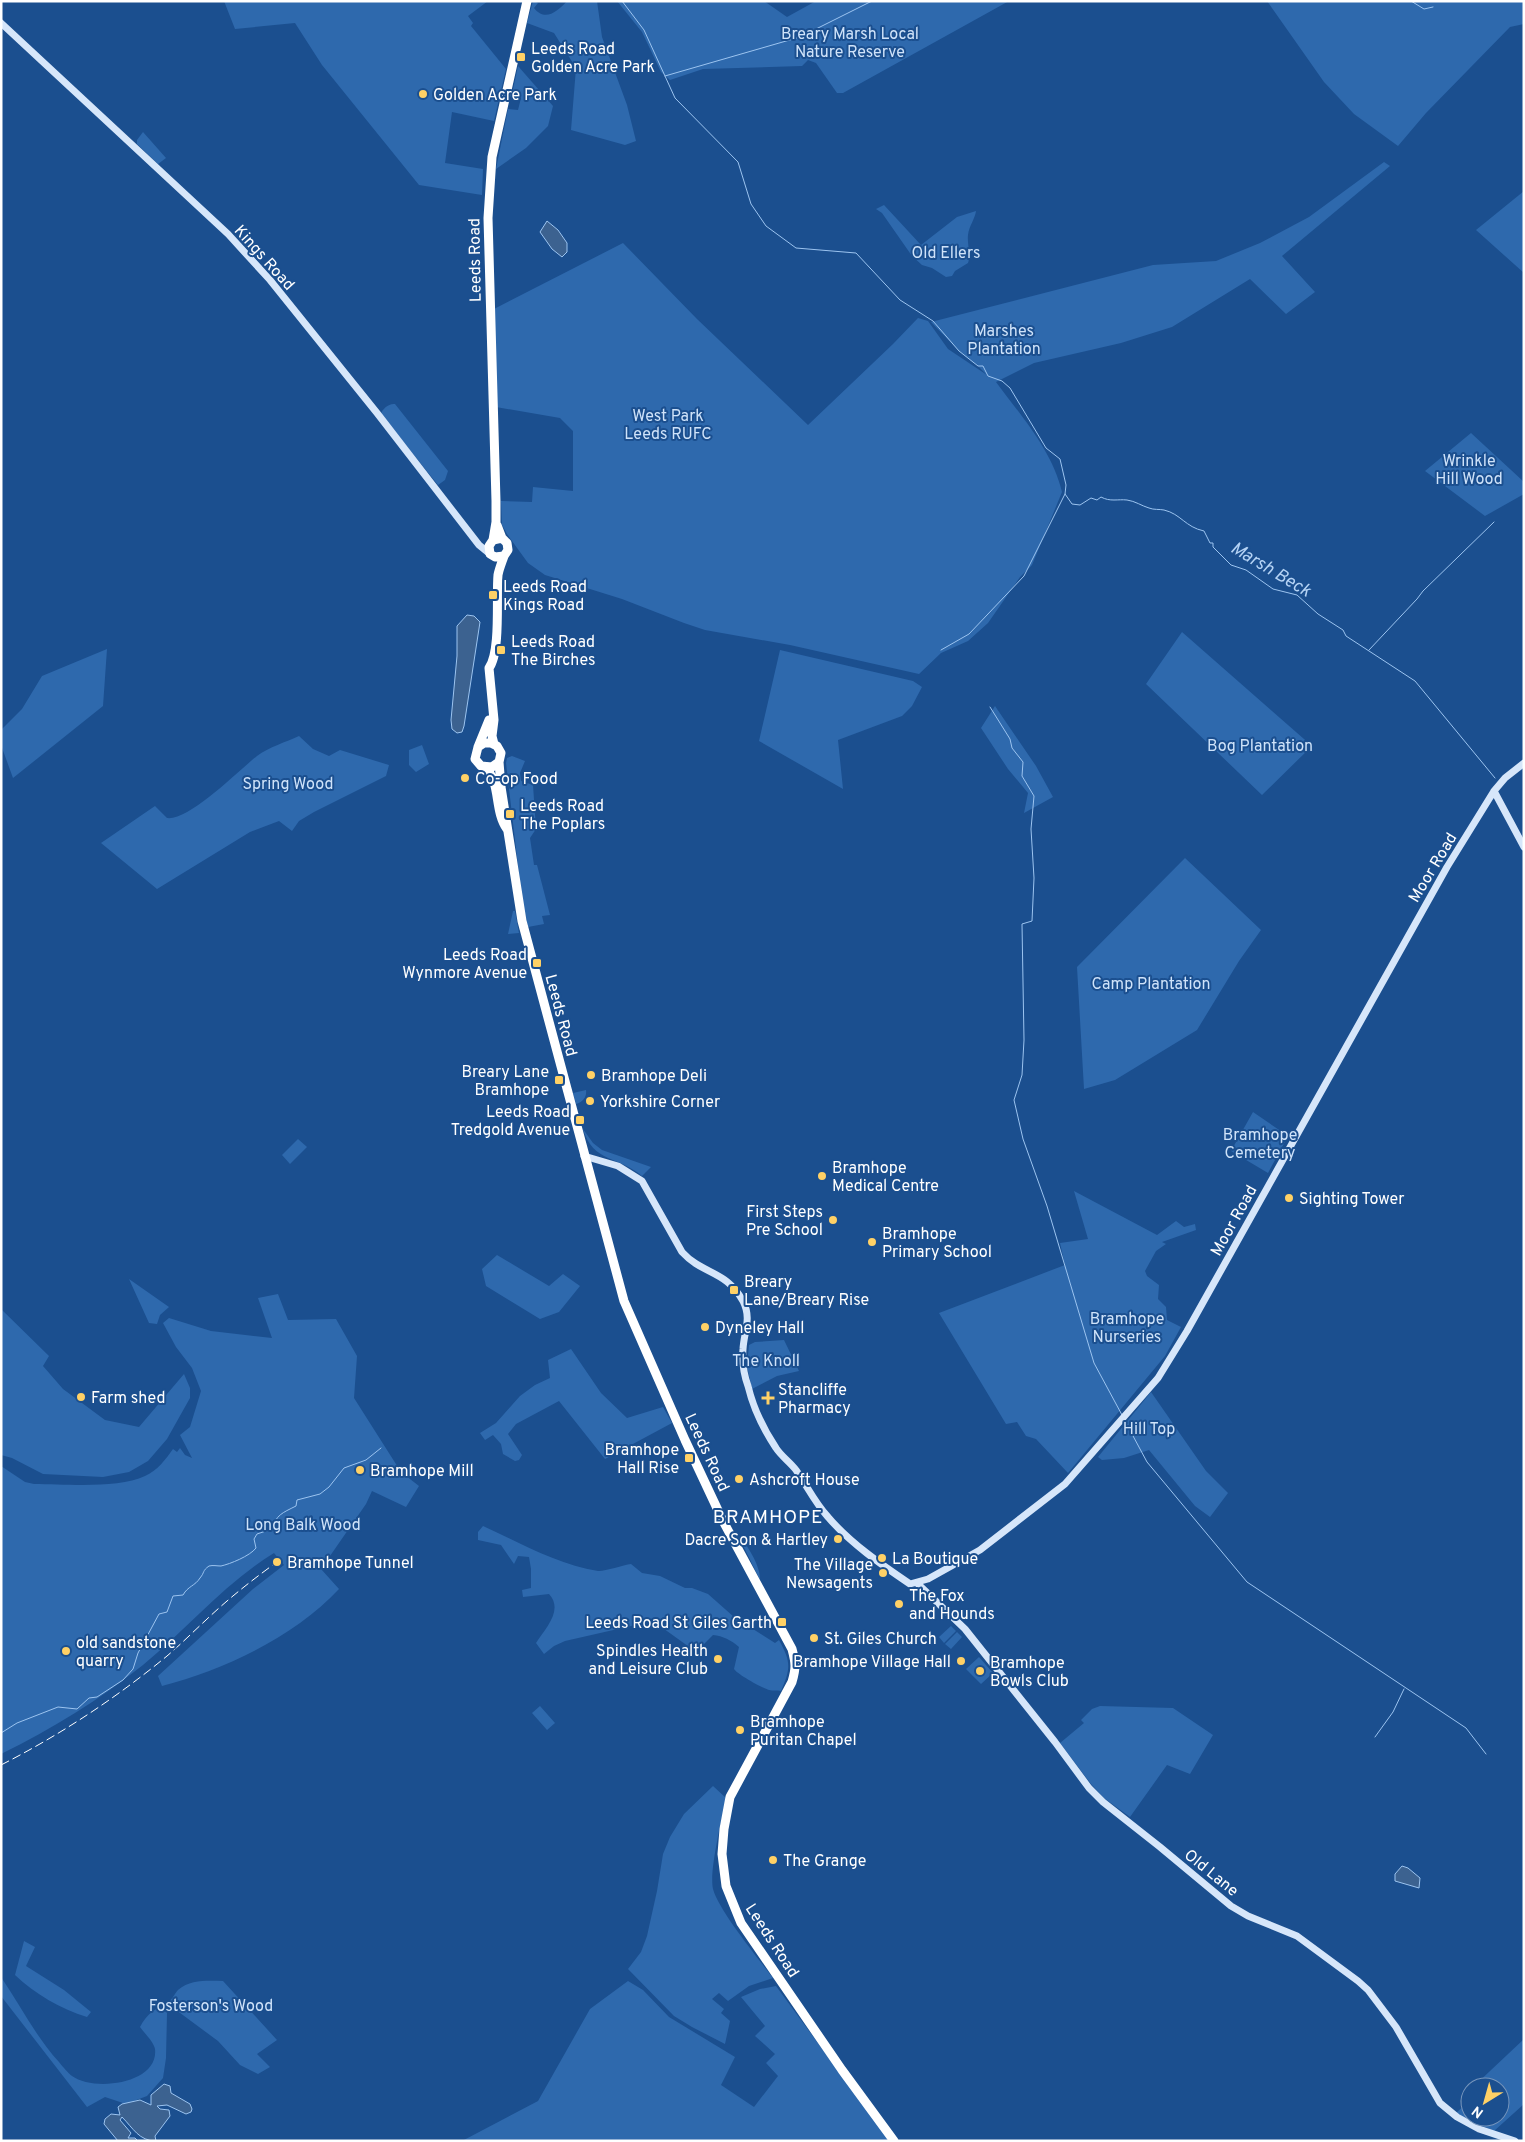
<svg xmlns="http://www.w3.org/2000/svg" width="1525" height="2142" font-family="Overpass,sans-serif">
	<rect width="100%" height="100%" fill="#1b4f8f"/>
	<path fill="#2e69ad" d="M 224,1 L 488,1 L 468,16 L 473,23 L 471,26 L 506,69 L 494,121 L 452,112 L 445,163 L 483,169 L 482,195 L 419,185 L 322,65 L 295,23 L 235,29 Z
		M 533,1 L 538,3 L 534,8 C 545,22 557,12 567,1 L 597,1 L 602,37 L 627,105 L 636,141 L 625,145 L 571,130 L 576,68 L 554,33 L 527,23 Z
		M 617,1 L 764,1 L 787,17 L 816,1 L 1009,1 L 843,93 L 837,93 L 816,63 L 808,60 L 802,66 L 703,69 L 670,80 L 661,72 L 642,32 Z
		M 1267,1 L 1524,1 L 1524,24 L 1510,27 L 1426,113 L 1398,146 L 1354,114 L 1324,82 Z
		M 518,66 L 553,106 L 548,126 L 526,148 L 496,169 L 508,109 L 518,110 L 521,98 L 512,94 Z
		M 143,132 L 166,158 L 158,164 L 137,144 L 137,140 Z
		M 1384,162 L 1390,166 L 1282,256 L 1315,292 L 1286,314 L 1250,279 L 1172,327 L 1121,343 L 1034,363 L 996,382 C 1021,416 1052,450 1062,492 L 1032,565 L 1020,577 L 988,623 L 968,641 L 941,653 L 919,674 L 790,645 L 705,630 L 684,623 L 622,599 L 545,575 L 528,563 L 507,534 L 502,525 L 501,501 L 532,502 L 533,487 L 573,491 L 573,431 L 560,418 L 496,407 L 494,309 L 623,243 L 697,319 L 808,425 L 893,344 L 918,318 L 928,321 L 948,349 L 987,375 L 978,366 L 959,351 L 931,322 L 1153,265 L 1216,261 L 1260,243 L 1309,217 Z
		M 1524,191 L 1524,273 L 1476,230 Z
		M 884,205 L 921,245 L 957,217 L 976,211 C 975,219 969,226 968,235 C 967,244 971,254 968,263 L 955,271 L 952,276 L 946,277 L 932,268 L 922,265 L 912,256 L 882,213 L 876,209 Z
		M 395,404 L 448,471 L 445,480 L 438,485 L 381,414 C 382,409 389,403 395,404 Z
		M 1471,433 L 1524,482 L 1524,494 L 1485,516 L 1425,471 Z
		M 1182,632 L 1312,746 L 1262,795 L 1146,684 Z
		M 107,649 L 103,706 L 13,778 L 1,745 L 1,730 L 22,709 L 42,676 Z
		M 780,650 L 913,681 L 922,687 L 912,706 L 902,716 L 838,740 L 843,789 L 759,741 Z
		M 995,706 L 1036,766 L 1053,797 L 1024,813 L 1028,793 L 1008,769 L 981,728 Z
		M 299,736 L 313,749 L 329,756 L 340,750 L 389,765 L 386,776 L 314,812 L 299,821 L 292,831 L 279,821 L 250,832 L 157,889 L 101,843 L 155,806 L 167,818 C 189,821 238,771 257,756 C 269,747 286,742 299,736 Z
		M 422,745 L 429,764 L 416,772 L 409,765 L 409,750 Z
		M 512,756 L 525,761 L 520,773 L 521,781 L 533,785 L 536,829 L 530,838 L 534,865 L 537,865 L 550,915 L 542,916 L 544,924 L 528,927 L 522,900 L 506,763 L 507,758 Z
		M 1185,858 L 1261,930 L 1239,961 L 1197,1030 L 1115,1080 L 1084,1089 L 1077,967 Z
		M 513,911 L 515,911 L 519,933 L 508,934 Z
		M 586,1090 C 587,1097 583,1102 576,1104 L 573,1093 Z
		M 1253,1112 L 1288,1136 L 1268,1173 L 1231,1151 Z
		M 583,1129 L 593,1143 L 602,1150 L 651,1167 L 642,1176 C 619,1156 593,1163 583,1129 Z
		M 298,1139 L 307,1147 L 290,1164 L 282,1155 Z
		M 1074,1191 L 1157,1235 L 1176,1221 L 1184,1227 L 1195,1224 L 1196,1230 L 1162,1242 L 1166,1244 L 1156,1251 L 1145,1271 L 1147,1276 L 1159,1285 L 1158,1299 L 1166,1307 L 1167,1320 L 1181,1327 L 1165,1356 L 1068,1473 L 1036,1439 L 1026,1436 L 1017,1422 L 1006,1424 L 939,1313 L 1065,1265 L 1060,1243 L 1088,1239 Z
		M 497,1255 L 549,1286 L 563,1274 L 580,1286 L 559,1312 L 540,1319 L 486,1286 L 482,1269 Z
		M 129,1279 L 169,1307 L 160,1315 L 157,1324 L 149,1323 Z
		M 278,1294 L 288,1320 L 336,1319 L 357,1356 L 354,1398 L 401,1472 L 419,1486 L 406,1507 L 372,1491 L 366,1504 L 321,1569 L 339,1589 C 295,1636 225,1670 162,1686 L 158,1676 L 253,1589 L 284,1565 L 274,1553 C 225,1583 187,1629 143,1665 C 99,1700 52,1729 1,1754 L 1,1466 L 25,1482 L 34,1484 C 65,1484 118,1489 145,1476 C 157,1471 166,1459 173,1449 L 177,1452 L 180,1448 L 185,1455 L 192,1458 L 180,1435 L 190,1427 L 201,1391 L 192,1368 L 176,1347 L 163,1323 L 169,1318 L 211,1331 L 272,1338 L 258,1298 Z
		M 1,1309 L 49,1356 L 43,1366 L 63,1389 L 105,1420 L 139,1427 L 184,1374 L 190,1388 L 190,1398 L 167,1439 L 148,1461 L 129,1472 L 103,1477 L 43,1474 L 12,1458 L 1,1455 Z
		M 784,1340 L 799,1371 L 777,1376 L 752,1389 L 747,1366 L 749,1345 L 755,1342 Z
		M 571,1349 L 601,1393 L 627,1418 L 663,1407 L 672,1423 L 605,1459 L 559,1401 L 516,1424 L 508,1434 L 522,1455 L 519,1460 L 515,1461 L 503,1454 L 501,1444 L 493,1435 L 485,1440 L 480,1433 L 496,1423 L 520,1396 L 535,1385 L 550,1378 L 548,1360 Z
		M 1151,1392 L 1206,1471 L 1228,1493 L 1210,1517 L 1195,1506 L 1149,1450 L 1124,1458 L 1102,1460 L 1098,1457 Z
		M 483,1526 C 519,1542 558,1565 598,1571 C 603,1572 623,1565 631,1564 L 642,1573 L 660,1576 L 685,1588 L 692,1588 L 708,1594 L 734,1617 L 775,1643 L 779,1640 C 791,1662 791,1668 781,1691 C 777,1690 773,1691 769,1690 C 762,1688 737,1674 734,1669 L 739,1647 C 731,1640 723,1636 713,1635 L 699,1649 L 692,1649 L 653,1621 L 565,1641 L 554,1646 L 544,1654 L 536,1643 C 545,1629 564,1610 549,1594 L 523,1597 L 522,1590 L 531,1588 L 531,1569 L 529,1557 L 518,1556 L 514,1564 L 501,1545 L 478,1540 L 478,1532 Z
		M 737,1533 C 746,1543 761,1566 760,1580 Z
		M 951,1626 L 956,1631 L 944,1643 L 939,1637 Z
		M 957,1632 L 962,1637 L 951,1649 L 945,1644 Z
		M 979,1657 L 993,1673 L 981,1684 L 966,1669 Z
		M 540,1706 L 555,1723 L 547,1730 L 532,1713 Z
		M 1100,1706 L 1173,1708 L 1213,1735 L 1190,1774 L 1167,1765 L 1130,1817 L 1104,1798 L 1091,1784 L 1060,1743 L 1084,1723 L 1081,1720 L 1092,1709 Z
		M 713,1786 L 726,1798 C 722,1819 709,1871 713,1889 C 719,1911 758,1958 773,1978 L 749,1986 L 728,2001 L 719,1993 L 712,1999 L 724,2009 L 721,2013 L 730,2021 L 725,2044 L 692,2027 L 674,2016 L 628,1969 L 641,1952 L 647,1936 L 657,1891 L 663,1854 L 670,1837 L 684,1814 Z
		M 24,1941 L 35,1947 L 26,1966 L 64,1990 L 91,2012 L 87,2017 C 61,2009 35,1994 15,1975 Z
		M 1,1977 C 20,2005 36,2037 59,2062 C 63,2067 68,2073 72,2076 C 94,2092 159,2084 155,2049 C 154,2042 144,2033 140,2027 C 147,2013 156,2009 168,2002 C 173,1999 175,1993 178,1990 C 191,1979 208,1981 223,1981 L 277,2040 L 257,2054 L 270,2067 L 258,2074 L 240,2065 L 218,2041 L 172,2007 L 167,2013 L 166,2058 L 163,2078 L 147,2096 L 126,2104 L 105,2097 L 87,2107 L 1,1996 Z
		M 628,1981 L 643,1990 L 669,2017 L 735,2057 L 721,2085 L 754,2107 L 778,2076 L 766,2063 L 775,2054 L 755,2036 L 765,2026 L 741,1997 L 760,1989 L 776,1986 L 890,2141 L 462,2141 L 538,2101 L 590,2009 Z
		M 1524,2039 L 1524,2104 L 1494,2131 L 1455,2114 L 1470,2100 L 1470,2117 L 1500,2117 L 1500,2087 L 1473,2087 Z"/>
	<path fill="#3c6290" stroke="#9cc4f0" d="M 547,221 L 558,230 L 567,243 L 567,252 L 562,257 L 552,249 L 540,232 Z
		M 467,615 L 474,616 L 480,622 L 464,726 L 462,732 L 457,733 L 452,729 L 451,720 L 457,656 L 457,626 Z
		M 1402,1866 L 1408,1868 L 1420,1878 L 1419,1888 L 1395,1881 L 1395,1874 Z
		M 164,2084 L 170,2086 L 171,2093 L 190,2104 L 192,2109 L 191,2112 L 186,2114 L 167,2105 L 157,2106 L 160,2109 L 169,2110 L 170,2116 L 155,2136 L 156,2141 C 139,2141 133,2128 122,2117 L 120,2120 L 131,2133 L 128,2138 L 135,2138 L 138,2141 L 118,2141 L 104,2124 L 105,2119 L 111,2114 L 120,2115 L 118,2107 L 122,2104 L 140,2100 L 151,2105 L 151,2095 Z"/>
	<g fill="none" stroke-linecap="round" stroke-linejoin="round">
		<path stroke="#9cc4f0" stroke-width="1" d="M 622,1 L 644,30 L 675,98 L 738,162 L 751,204 L 766,226 L 796,248 L 856,253 L 900,300 L 933,321 L 959,351 L 978,366 L 983,366 L 988,376 L 1002,381 L 1010,388 L 1046,448 L 1060,459 L 1066,485 L 1065,494 L 1072,504 L 1080,505 L 1091,498 L 1097,500 L 1101,497 C 1110,502 1118,499 1127,500 C 1135,501 1142,506 1149,508 C 1154,510 1159,509 1164,510 C 1181,514 1185,527 1204,531 L 1210,543 L 1213,543 L 1213,547 L 1231,565 L 1246,570 L 1273,589 L 1297,595 L 1318,614 L 1343,630 L 1346,636 L 1415,681 L 1495,778
			M 1411,1 L 1424,9 L 1433,7
			M 665,76 L 800,37 L 872,1
			M 941,650 L 969,634 L 1024,576 L 1065,494
			M 1369,650 L 1417,599 L 1423,591 L 1494,522
			M 990,707 L 1010,739 L 1012,748 L 1023,762 L 1022,776 L 1034,796 L 1031,829 L 1034,878 L 1032,921 L 1022,924 L 1024,1040 L 1022,1075 L 1014,1100 L 1023,1139 L 1047,1206 L 1094,1363 L 1122,1415
			M 1125,1421 L 1147,1462 L 1247,1582 L 1466,1728 L 1486,1754
			M 1,1733 L 17,1723 L 58,1707 L 77,1709 L 89,1698 L 97,1697 L 123,1680 L 133,1669 L 138,1653 L 159,1614 L 167,1612 L 173,1596 L 183,1595 C 188,1586 195,1586 200,1578 C 205,1572 202,1571 209,1566 C 213,1565 217,1566 221,1566 C 230,1564 250,1556 256,1548 L 254,1539 L 257,1534 L 272,1529 C 276,1515 282,1513 296,1506 L 297,1500 L 320,1494 L 329,1487 L 344,1468 L 366,1460 L 381,1448
			M 1375,1737 L 1393,1712 L 1404,1689"/>
		<path stroke="#d6e6fa" stroke-width="7" d="M 1,23 L 228,234 L 270,280 L 377,413 L 479,545 L 490,554
			M 1494,791 L 1524,847
			M 584,1156 L 618,1166 L 642,1181 L 682,1252 C 703,1275 726,1270 743,1301 C 752,1319 744,1331 743,1349 C 742,1361 744,1375 748,1386 C 753,1407 764,1430 776,1448 C 781,1456 790,1462 796,1470 C 807,1486 815,1503 828,1517 C 850,1543 882,1565 910,1584 L 928,1579 L 980,1550 L 1065,1484 L 1158,1378 L 1187,1331 L 1447,867 L 1494,791 L 1505,778 L 1524,763
			M 917,1583 L 965,1629 L 1055,1742 L 1089,1788 L 1103,1802 L 1160,1847 L 1231,1906 L 1248,1916 L 1297,1936 L 1358,1981 L 1368,1990 L 1396,2027 L 1440,2103 L 1457,2117 L 1479,2129 L 1515,2141"/>
		<path stroke="#fff" stroke-width="9" d="M 497,525 L 502,538 L 507,543 L 508,550 L 504,556 L 495,557 L 490,554 L 489,546 L 493,540 L 502,538
			M 493,540 L 496,522 L 496,501 L 488,218 L 492,157 L 527,1
			M 494,744 L 492,736 L 494,720 L 489,668 C 501,652 496,596 498,575 C 499,569 502,562 504,556
			M 478,747 L 489,720
			M 499,762 L 492,767 L 481,766 L 475,759 L 478,747 L 484,743 L 491,743 L 497,746 L 501,753 L 499,762 L 501,787 L 522,921 L 624,1301 L 685,1440 L 723,1521 L 792,1649 C 796,1664 796,1668 792,1682 L 730,1797 L 724,1829 L 722,1854 L 726,1886 L 741,1923 L 842,2070 L 894,2141
			M 486,768 C 501,784 494,811 507,829"/>
		<path stroke="#fff" stroke-width="1" stroke-dasharray="9 4" stroke-linecap="butt" d="M 1,1765 C 60,1735 116,1698 167,1656 C 180,1645 193,1632 206,1620 C 228,1599 252,1580 277,1562"/>
	</g>
	<g fill="#ffd166" stroke="#1b4f8f" stroke-width="2">
		<rect x="516" y="52" width="10" height="10" rx="2.5"/>
		<circle cx="423" cy="94" r="5"/>
		<rect x="488" y="590" width="10" height="10" rx="2.5"/>
		<rect x="496" y="645" width="10" height="10" rx="2.5"/>
		<circle cx="465" cy="778" r="5"/>
		<rect x="505" y="809" width="10" height="10" rx="2.5"/>
		<rect x="532" y="958" width="10" height="10" rx="2.5"/>
		<circle cx="591" cy="1075" r="5"/>
		<rect x="554" y="1075" width="10" height="10" rx="2.5"/>
		<circle cx="590" cy="1101" r="5"/>
		<rect x="575" y="1115" width="10" height="10" rx="2.5"/>
		<circle cx="822" cy="1176" r="5"/>
		<circle cx="1289" cy="1198" r="5"/>
		<circle cx="833" cy="1220" r="5"/>
		<circle cx="872" cy="1242" r="5"/>
		<rect x="729" y="1285" width="10" height="10" rx="2.5"/>
		<circle cx="705" cy="1327" r="5"/>
		<circle cx="81" cy="1397" r="5"/>
		<path d="M765.5 1390.5h5v5h5v5h-5v5h-5v-5h-5v-5h5z"/>
		<rect x="684" y="1453" width="10" height="10" rx="2.5"/>
		<circle cx="360" cy="1470" r="5"/>
		<circle cx="739" cy="1479" r="5"/>
		<circle cx="838" cy="1539" r="5"/>
		<circle cx="882" cy="1558" r="5"/>
		<circle cx="277" cy="1562" r="5"/>
		<circle cx="883" cy="1573" r="5"/>
		<circle cx="899" cy="1604" r="5"/>
		<rect x="777" y="1617" width="10" height="10" rx="2.5"/>
		<circle cx="814" cy="1638" r="5"/>
		<circle cx="66" cy="1651" r="5"/>
		<circle cx="718" cy="1659" r="5"/>
		<circle cx="961" cy="1661" r="5"/>
		<circle cx="980" cy="1671" r="5"/>
		<circle cx="740" cy="1730" r="5"/>
		<circle cx="773" cy="1860" r="5"/>
	</g>
	<g text-anchor="middle" stroke-width="4" stroke-linejoin="round" paint-order="stroke">
		<g font-size="16" fill="#cfe3fa" stroke="#1b4f8f">
			<text x="850" y="39">Breary Marsh Local<tspan x="850" dy="18">Nature Reserve</tspan></text>
			<text x="946" y="258">Old Ellers</text>
			<text x="1004" y="336">Marshes<tspan x="1004" dy="18">Plantation</tspan></text>
			<text x="668" y="421">West Park<tspan x="668" dy="18">Leeds RUFC</tspan></text>
			<text x="1469" y="466">Wrinkle<tspan x="1469" dy="18">Hill Wood</tspan></text>
			<text x="1260" y="751">Bog Plantation</text>
			<text x="288" y="789">Spring Wood</text>
			<text x="1151" y="989">Camp Plantation</text>
			<text x="1260" y="1140">Bramhope<tspan x="1260" dy="18">Cemetery</tspan></text>
			<text x="1127" y="1324">Bramhope<tspan x="1127" dy="18">Nurseries</tspan></text>
			<text x="766" y="1366">The Knoll</text>
			<text x="1149" y="1434">Hill Top</text>
			<text x="303" y="1530">Long Balk Wood</text>
			<text x="211" y="2011">Fosterson's Wood</text>
		</g>
		<g font-size="16" fill="#fff" stroke="#1b4f8f" text-anchor="start">
			<text x="531" y="54">Leeds Road<tspan x="531" dy="18">Golden Acre Park</tspan></text>
			<text x="433" y="100">Golden Acre Park</text>
			<text x="503" y="592">Leeds Road<tspan x="503" dy="18">Kings Road</tspan></text>
			<text x="511" y="647">Leeds Road<tspan x="511" dy="18">The Birches</tspan></text>
			<text x="475" y="784">Co-op Food</text>
			<text x="520" y="811">Leeds Road<tspan x="520" dy="18">The Poplars</tspan></text>
			<text x="527" y="960" text-anchor="end">Leeds Road<tspan x="527" dy="18">Wynmore Avenue</tspan></text>
			<text x="549" y="1077" text-anchor="end">Breary Lane<tspan x="549" dy="18">Bramhope</tspan></text>
			<text x="601" y="1081">Bramhope Deli</text>
			<text x="600" y="1107">Yorkshire Corner</text>
			<text x="570" y="1117" text-anchor="end">Leeds Road<tspan x="570" dy="18">Tredgold Avenue</tspan></text>
			<text x="832" y="1173">Bramhope<tspan x="832" dy="18">Medical Centre</tspan></text>
			<text x="1299" y="1204">Sighting Tower</text>
			<text x="823" y="1217" text-anchor="end">First Steps<tspan x="823" dy="18">Pre School</tspan></text>
			<text x="882" y="1239">Bramhope<tspan x="882" dy="18">Primary School</tspan></text>
			<text x="744" y="1287">Breary<tspan x="744" dy="18">Lane/Breary Rise</tspan></text>
			<text x="715" y="1333">Dyneley Hall</text>
			<text x="778" y="1395">Stancliffe<tspan x="778" dy="18">Pharmacy</tspan></text>
			<text x="91" y="1403">Farm shed</text>
			<text x="679" y="1455" text-anchor="end">Bramhope<tspan x="679" dy="18">Hall Rise</tspan></text>
			<text x="370" y="1476">Bramhope Mill</text>
			<text x="749" y="1485">Ashcroft House</text>
			<text x="828" y="1545" text-anchor="end">Dacre Son &amp; Hartley</text>
			<text x="892" y="1564">La Boutique</text>
			<text x="287" y="1568">Bramhope Tunnel</text>
			<text x="873" y="1570" text-anchor="end">The Village<tspan x="873" dy="18">Newsagents</tspan></text>
			<text x="909" y="1601">The Fox<tspan x="909" dy="18">and Hounds</tspan></text>
			<text x="772" y="1628" text-anchor="end">Leeds Road St Giles Garth</text>
			<text x="824" y="1644">St. Giles Church</text>
			<text x="76" y="1648">old sandstone<tspan x="76" dy="18">quarry</tspan></text>
			<text x="708" y="1656" text-anchor="end">Spindles Health<tspan x="708" dy="18">and Leisure Club</tspan></text>
			<text x="951" y="1667" text-anchor="end">Bramhope Village Hall</text>
			<text x="990" y="1668">Bramhope<tspan x="990" dy="18">Bowls Club</tspan></text>
			<text x="750" y="1727">Bramhope<tspan x="750" dy="18">Puritan Chapel</tspan></text>
			<text x="783" y="1866">The Grange</text>
		</g>
		<g font-size="16" fill="#fff" stroke="#1b4f8f">
			<text transform="translate(265 257) rotate(48)" y="6">Kings Road</text>
			<text transform="translate(474 260) rotate(-91)" y="6">Leeds Road</text>
			<text transform="translate(1432 867) rotate(-59)" y="6">Moor Road</text>
			<text transform="translate(562 1015) rotate(75)" y="6">Leeds Road</text>
			<text transform="translate(1233 1220) rotate(-61)" y="6">Moor Road</text>
			<text transform="translate(708 1452) rotate(65)" y="6">Leeds Road</text>
			<text transform="translate(1212 1872) rotate(39)" y="6">Old Lane</text>
			<text transform="translate(773 1940) rotate(57)" y="6">Leeds Road</text>
		</g>
		<g font-size="18" font-style="italic" fill="#b5d3f5" stroke="#1b4f8f">
			<text transform="translate(1271 569) rotate(31)" y="6">Marsh Beck</text>
		</g>
		<g font-size="19" letter-spacing="1" fill="#fff" stroke="#1b4f8f">
			<text x="768" y="1523">BRAMHOPE</text>
		</g>
	</g>
	<rect width="1525" height="2142" fill="none" stroke="#ffffff" stroke-width="5"/>
	<g transform="translate(1485 2102) rotate(217)"><circle r="24" fill="#1b4f8f" stroke="#7695bc"/>
	<path d="M0-4L9 19L0 12L-9 19Z" fill="#ffd166"/>
	<text y="-8" font-size="14" font-weight="bold" text-anchor="middle" fill="#ffffff">N</text>
	</g>
</svg>
